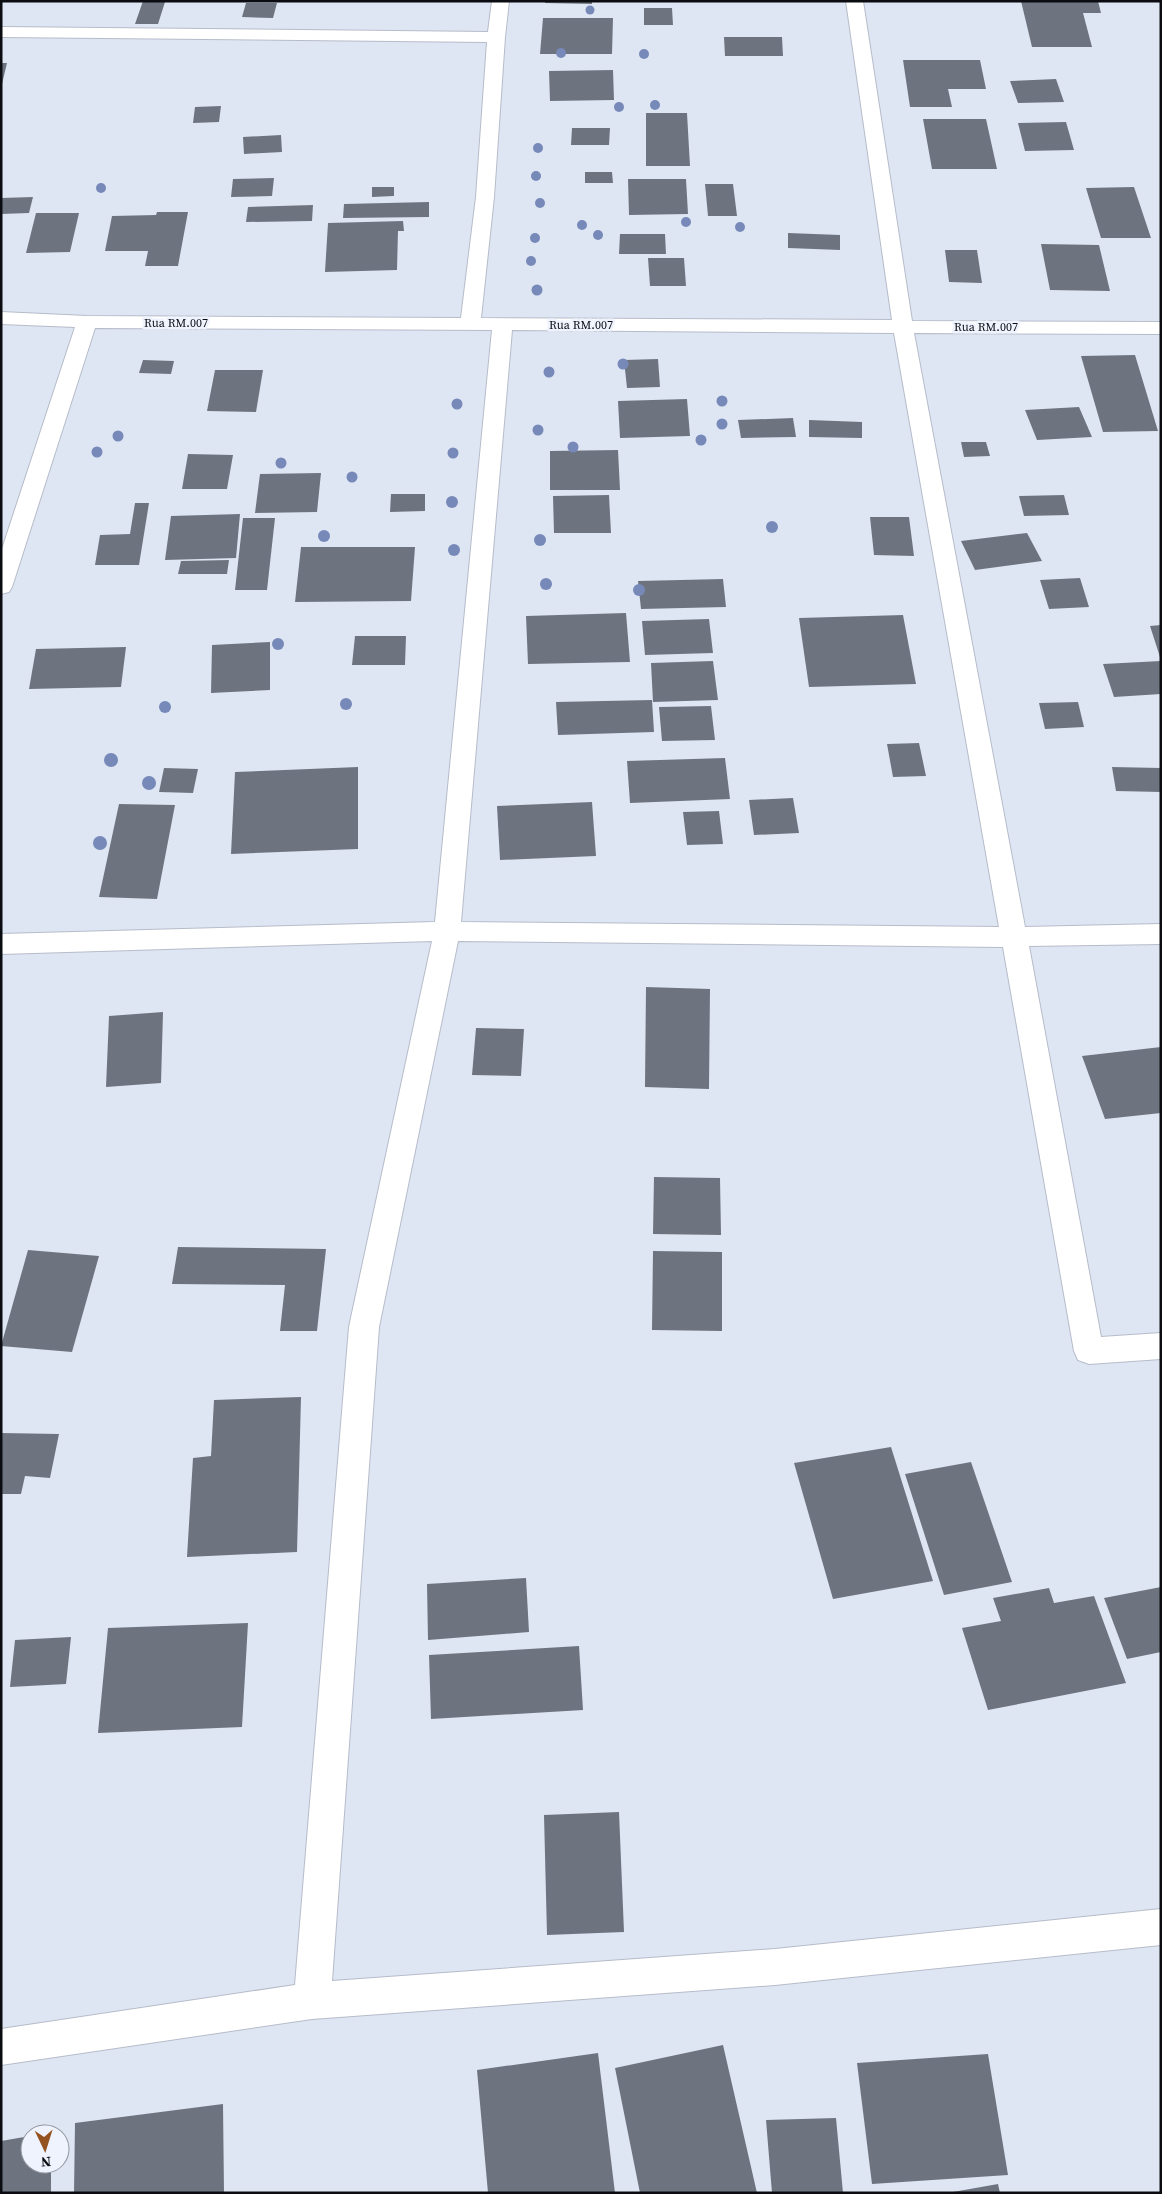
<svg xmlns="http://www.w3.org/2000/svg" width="1162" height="2194" font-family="'Source Serif 4',serif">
	<rect width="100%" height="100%" fill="#dfe6f3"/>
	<path fill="#6e747f" d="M 143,1 L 165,2 L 158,24 L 135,24 Z
		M 545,1 L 592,1 L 592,4 L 545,3 Z
		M 1021,1 L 1098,1 L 1101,13 L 1083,13 L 1092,47 L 1032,47 Z
		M 246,3 L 277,3 L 273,18 L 242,17 Z
		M 644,8 L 672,8 L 673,25 L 644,25 Z
		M 543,18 L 613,18 L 612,54 L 540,54 Z
		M 724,37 L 782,37 L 783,56 L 725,56 Z
		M 903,60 L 980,60 L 986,89 L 948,89 L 952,107 L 910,107 Z
		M 1,63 L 7,63 L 2,84 L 1,84 Z
		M 613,70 L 614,100 L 550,101 L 549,71 Z
		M 1056,79 L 1064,102 L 1018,103 L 1010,81 Z
		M 221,106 L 219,122 L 193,123 L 195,107 Z
		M 646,113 L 687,113 L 690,166 L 646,166 Z
		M 923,119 L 986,119 L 997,169 L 932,169 Z
		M 1066,122 L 1074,150 L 1025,151 L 1018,123 Z
		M 572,128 L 610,128 L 609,145 L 571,145 Z
		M 281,135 L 282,152 L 244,154 L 243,137 Z
		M 585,172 L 612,172 L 613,183 L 585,183 Z
		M 274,178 L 272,196 L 231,197 L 233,179 Z
		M 628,179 L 686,179 L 688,214 L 629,215 Z
		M 705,184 L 733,184 L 737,216 L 708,216 Z
		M 372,187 L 394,187 L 394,196 L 372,197 Z
		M 1134,187 L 1151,238 L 1101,238 L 1086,188 Z
		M 33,197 L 29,213 L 1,214 L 1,198 Z
		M 429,202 L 429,217 L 343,218 L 344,204 Z
		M 313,205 L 312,221 L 246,222 L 248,207 Z
		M 157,212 L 188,212 L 178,266 L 145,266 L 148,251 L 105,251 L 112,216 L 156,215 Z
		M 36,213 L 79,213 L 70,252 L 26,253 Z
		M 403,221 L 404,231 L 398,231 L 397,270 L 325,272 L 328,223 Z
		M 788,233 L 840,235 L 840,250 L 788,248 Z
		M 620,234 L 665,234 L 666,254 L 619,254 Z
		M 1041,244 L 1099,245 L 1110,291 L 1050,290 Z
		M 945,250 L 977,250 L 982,283 L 949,282 Z
		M 648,258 L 684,258 L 686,286 L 650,286 Z
		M 1135,355 L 1158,431 L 1103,432 L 1081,356 Z
		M 658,359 L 660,387 L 627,388 L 624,360 Z
		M 143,360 L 174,361 L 171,374 L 139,373 Z
		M 215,370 L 263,370 L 256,412 L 207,411 Z
		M 687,399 L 690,436 L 620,438 L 618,401 Z
		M 1079,407 L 1092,437 L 1037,440 L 1025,410 Z
		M 793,418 L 796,437 L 741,438 L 738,420 Z
		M 809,420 L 862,422 L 862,438 L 809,437 Z
		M 961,442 L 986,442 L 990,456 L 964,457 Z
		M 618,450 L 620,490 L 550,490 L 550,451 Z
		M 188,454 L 233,455 L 227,489 L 182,489 Z
		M 321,473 L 317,512 L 255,513 L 260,474 Z
		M 391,494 L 425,494 L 425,511 L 390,512 Z
		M 609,495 L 611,533 L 554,533 L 553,496 Z
		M 1064,495 L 1069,515 L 1024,516 L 1019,496 Z
		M 135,503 L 149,503 L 139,565 L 95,565 L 100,535 L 130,534 Z
		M 240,514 L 236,558 L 165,560 L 171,516 Z
		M 870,517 L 909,517 L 914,556 L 874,555 Z
		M 243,518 L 275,518 L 267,590 L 235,590 Z
		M 1027,533 L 1042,561 L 975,570 L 961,541 Z
		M 301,547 L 415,547 L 411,601 L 295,602 Z
		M 229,560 L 227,574 L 178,574 L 181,561 Z
		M 1080,578 L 1089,607 L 1049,609 L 1040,580 Z
		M 723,579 L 726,607 L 641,609 L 638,581 Z
		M 626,613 L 630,662 L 528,664 L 526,616 Z
		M 903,615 L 916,684 L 809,687 L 799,618 Z
		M 709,619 L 713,653 L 645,655 L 642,621 Z
		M 1161,625 L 1161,657 L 1160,657 L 1150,626 Z
		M 355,636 L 406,636 L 405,665 L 352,665 Z
		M 270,642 L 270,690 L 211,693 L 212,645 Z
		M 126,647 L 121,687 L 29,689 L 36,649 Z
		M 713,661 L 718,700 L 653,702 L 651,663 Z
		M 1161,661 L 1161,694 L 1114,697 L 1103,664 Z
		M 652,700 L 654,732 L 558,735 L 556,702 Z
		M 1078,702 L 1084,727 L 1045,729 L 1039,703 Z
		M 711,706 L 715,740 L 662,741 L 659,707 Z
		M 919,743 L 926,776 L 893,777 L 887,744 Z
		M 725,758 L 730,799 L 630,803 L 627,761 Z
		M 358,767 L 358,849 L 231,854 L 235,772 Z
		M 1112,767 L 1161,768 L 1161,792 L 1116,791 Z
		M 164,768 L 198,769 L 193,793 L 159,792 Z
		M 793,798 L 799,833 L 754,835 L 749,800 Z
		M 592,802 L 596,856 L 500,860 L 497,806 Z
		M 119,804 L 175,805 L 157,899 L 99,897 Z
		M 719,811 L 723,844 L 687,845 L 683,812 Z
		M 646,987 L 710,989 L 709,1089 L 645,1087 Z
		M 163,1012 L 161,1083 L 106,1087 L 109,1016 Z
		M 476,1028 L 524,1029 L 521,1076 L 472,1075 Z
		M 1161,1047 L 1161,1113 L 1105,1119 L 1082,1056 Z
		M 654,1177 L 720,1178 L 721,1235 L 653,1234 Z
		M 178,1247 L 326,1249 L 317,1331 L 280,1331 L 285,1285 L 172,1284 Z
		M 28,1250 L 99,1256 L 72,1352 L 1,1346 Z
		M 653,1251 L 722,1252 L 722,1331 L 652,1330 Z
		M 301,1397 L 297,1552 L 187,1557 L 193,1458 L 211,1456 L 214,1400 Z
		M 1,1433 L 59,1434 L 50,1478 L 25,1476 L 21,1494 L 1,1494 Z
		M 891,1447 L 933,1581 L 833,1599 L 794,1463 Z
		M 971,1462 L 1012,1582 L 944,1595 L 905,1474 Z
		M 526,1578 L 529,1632 L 428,1640 L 427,1584 Z
		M 1161,1587 L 1161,1652 L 1127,1659 L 1104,1598 Z
		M 1049,1588 L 1054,1603 L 1094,1596 L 1126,1683 L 988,1710 L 962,1628 L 1001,1621 L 993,1598 Z
		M 248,1623 L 242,1727 L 98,1733 L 108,1628 Z
		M 71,1637 L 66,1684 L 10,1687 L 15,1640 Z
		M 579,1646 L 583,1710 L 431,1719 L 429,1655 Z
		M 619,1812 L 624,1932 L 547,1935 L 544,1815 Z
		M 723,2045 L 757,2193 L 640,2193 L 615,2068 Z
		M 598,2053 L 615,2193 L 488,2193 L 477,2070 Z
		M 988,2054 L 1008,2175 L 872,2184 L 857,2063 Z
		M 223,2104 L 224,2193 L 74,2193 L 75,2123 Z
		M 836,2118 L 843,2193 L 772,2193 L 766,2120 Z
		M 30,2136 L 30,2164 L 51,2164 L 51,2193 L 1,2193 L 1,2141 Z
		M 998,2184 L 1000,2193 L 953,2193 L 953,2192 Z"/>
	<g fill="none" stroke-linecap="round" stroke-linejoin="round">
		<defs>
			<path id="minor" d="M 492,1 L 509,1 L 505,37 L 494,197 L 481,318 L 892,320 L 846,1 L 863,1 L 912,321 L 1161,322 L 1161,334 L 914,333 L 1025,927 L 1161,924 L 1161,944 L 1029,946 L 1101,1337 L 1161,1333 L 1161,1359 L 1089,1364 L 1078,1360 L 1074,1351 L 1003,947 L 458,941 L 379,1327 L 332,1981 L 775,1949 L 1161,1909 L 1161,1945 L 775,1985 L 312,2019 L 1,2065 L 1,2029 L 295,1985 L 349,1327 L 432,941 L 1,954 L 1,934 L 435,922 L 492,330 L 95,328 L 12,587 L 9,592 L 1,594 L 1,552 L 75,327 L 1,324 L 1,312 L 87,316 L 461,318 L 476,197 L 487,42 L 1,37 L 1,27 L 488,32 ZM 512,330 L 894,333 L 999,927 L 461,922 Z"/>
		</defs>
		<use href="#minor" stroke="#b6bcc9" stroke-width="2"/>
		<use href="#minor" fill="#fff" fill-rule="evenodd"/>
	</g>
	<g fill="#7789b8">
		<circle cx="590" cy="10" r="4.5"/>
		<circle cx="561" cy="53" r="5"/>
		<circle cx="644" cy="54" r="5"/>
		<circle cx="655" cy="105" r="5"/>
		<circle cx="619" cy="107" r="5"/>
		<circle cx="538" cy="148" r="5"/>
		<circle cx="536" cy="176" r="5"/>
		<circle cx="101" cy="188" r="5"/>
		<circle cx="540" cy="203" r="5"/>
		<circle cx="686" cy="222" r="5"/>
		<circle cx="582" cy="225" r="5"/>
		<circle cx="740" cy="227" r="5"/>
		<circle cx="598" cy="235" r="5"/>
		<circle cx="535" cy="238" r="5"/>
		<circle cx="531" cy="261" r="5"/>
		<circle cx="537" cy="290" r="5.5"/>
		<circle cx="623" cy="364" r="5.5"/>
		<circle cx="549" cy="372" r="5.5"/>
		<circle cx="722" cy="401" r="5.5"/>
		<circle cx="457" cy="404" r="5.5"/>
		<circle cx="722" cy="424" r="5.5"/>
		<circle cx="538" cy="430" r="5.5"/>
		<circle cx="118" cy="436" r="5.5"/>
		<circle cx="701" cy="440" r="5.5"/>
		<circle cx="573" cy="447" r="5.5"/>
		<circle cx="97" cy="452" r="5.5"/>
		<circle cx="453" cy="453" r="5.5"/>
		<circle cx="281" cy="463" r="5.5"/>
		<circle cx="352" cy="477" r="5.5"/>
		<circle cx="452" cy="502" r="6"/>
		<circle cx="772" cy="527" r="6"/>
		<circle cx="324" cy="536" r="6"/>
		<circle cx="540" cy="540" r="6"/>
		<circle cx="454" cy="550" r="6"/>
		<circle cx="546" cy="584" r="6"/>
		<circle cx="639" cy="590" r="6"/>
		<circle cx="278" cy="644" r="6"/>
		<circle cx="346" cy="704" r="6"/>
		<circle cx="165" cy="707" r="6"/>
		<circle cx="111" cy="760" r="7"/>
		<circle cx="149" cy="783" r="7"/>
		<circle cx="100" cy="843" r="7"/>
	</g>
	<g text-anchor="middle" stroke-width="5" stroke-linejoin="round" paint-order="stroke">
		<g font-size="12" fill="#0a0c11" stroke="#eef3fe">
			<text x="176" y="327">Rua RM.007</text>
			<text x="581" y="329">Rua RM.007</text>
			<text x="986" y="331">Rua RM.007</text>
		</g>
	</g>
	<rect width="1162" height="2194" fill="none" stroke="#0a0c11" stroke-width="5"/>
	<g transform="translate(45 2149) rotate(176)"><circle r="24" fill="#eef3fe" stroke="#93979f"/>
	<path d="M0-4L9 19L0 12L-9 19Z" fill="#95541f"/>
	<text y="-8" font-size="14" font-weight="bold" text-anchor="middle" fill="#0a0c11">N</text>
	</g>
</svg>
